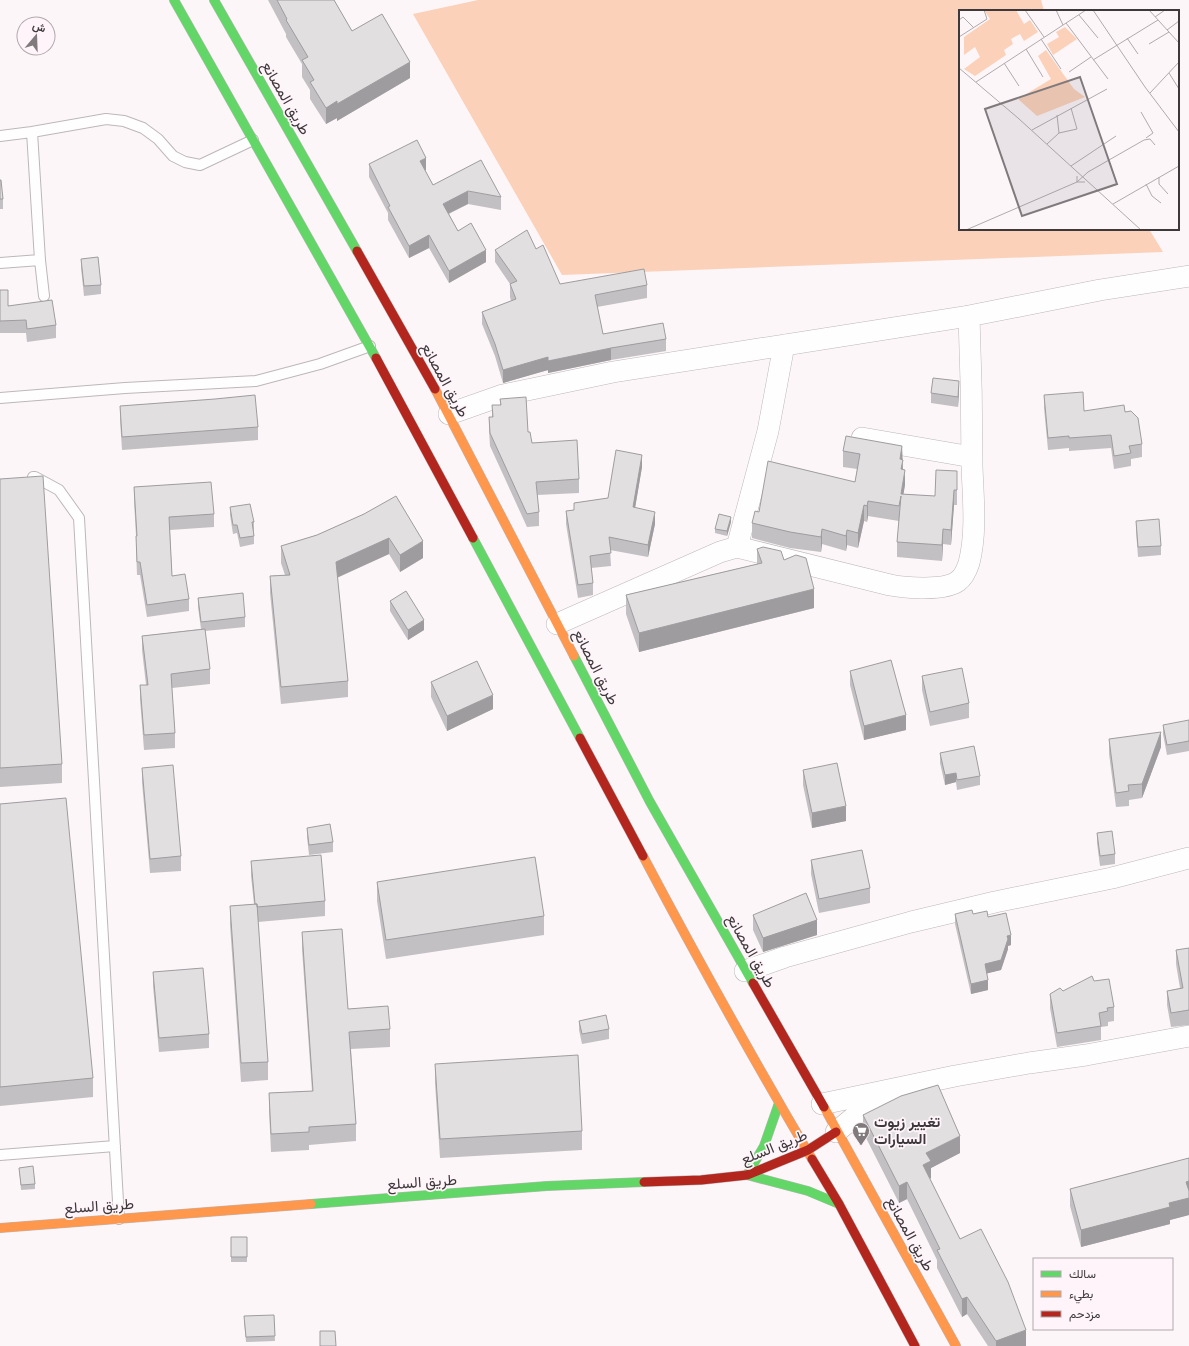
<svg xmlns="http://www.w3.org/2000/svg" width="1189" height="1346" font-family="'Space Grotesk',Vazirmatn,sans-serif">
	<rect width="100%" height="100%" fill="#fcf6f9"/>
	<path fill="#fbd1b9" d="M 478,0 L 1041,0 L 1044,11 L 960,11 L 960,229 L 1149,229 L 1163,252 L 562,275 L 413,14 Z"/>
	<g fill="none" stroke-linecap="round" stroke-linejoin="round">
		<defs>
			<path id="lane" d="M 32,132 L 40,260 L 44,296
				M 0,136 L 32,132 L 106,119 L 124,121 L 143,128 L 158,139 L 173,156 L 185,162 L 200,165 L 253,140
				M 0,263 L 40,260
				M 0,398 L 125,388 L 256,381 L 320,364 L 370,346
				M 33,477 L 35,477 L 59,490 L 79,518 L 119,1219
				M 0,1155 L 115,1146"/>
			<path id="street" d="M 449,414 L 503,395 L 613,372 L 969,316 L 1100,290 L 1189,276
				M 862,438 L 972,457
				M 737,547 L 890,585 C 905,588 946,591 958,581 C 964,577 967,569 969,563 C 977,532 973,497 972,466 C 972,416 971,366 969,316
				M 557,624 L 720,552 L 737,547 L 768,431 L 784,345
				M 745,971 L 785,957 L 911,922 L 995,902 L 1112,878 L 1189,858
				M 822,1104 L 955,1076 L 1029,1063 L 1086,1055 L 1189,1036
				M 836,1132 L 853,1118 L 900,1101"/>
			<path id="fast" d="M 174,0 L 376,358
				M 214,0 L 357,251
				M 473,538 L 580,738
				M 574,656 L 650,802 L 753,983
				M 779,1103 L 764,1146 L 747,1175 L 808,1191 L 839,1204
				M 311,1204 L 547,1186 L 644,1182"/>
			<path id="slow" d="M 435,389 L 574,656
				M 643,856 C 697,958 753,1059 812,1159
				M 824,1107 L 956,1346
				M 0,1228 L 311,1204"/>
			<path id="jam" d="M 357,251 L 435,389
				M 376,358 L 473,538
				M 580,738 L 643,856
				M 753,983 L 824,1107
				M 812,1159 L 839,1204 L 915,1346
				M 644,1182 L 701,1180 L 747,1175 L 808,1150 L 836,1132"/>
		</defs>
		<use href="#lane" stroke="#bcb7b9" stroke-width="12"/>
		<use href="#street" stroke="#bcb7b9" stroke-width="22"/>
		<use href="#fast" stroke="#bcb7b9" stroke-width="10"/>
		<use href="#slow" stroke="#bcb7b9" stroke-width="10"/>
		<use href="#jam" stroke="#bcb7b9" stroke-width="10"/>
		<use href="#lane" stroke="#fffefe" stroke-width="10"/>
		<use href="#street" stroke="#fffefe" stroke-width="21"/>
		<use href="#fast" stroke="#63d668" stroke-width="9"/>
		<use href="#slow" stroke="#ff974d" stroke-width="9"/>
		<use href="#jam" stroke="#b3261e" stroke-width="9"/>
	</g>
	<path fill="#c2c0c2" d="M 268,0 L 334,0 L 352,31 L 410,78 L 337,121 L 337,118 L 326,124 L 310,99 L 310,90 L 302,77 L 302,64 L 286,37 L 286,34 Z
		M 369,164 L 426,170 L 425,170 L 433,185 L 501,197 L 501,210 L 468,204 L 449,214 L 458,231 L 486,262 L 449,283 L 429,248 L 409,258 L 388,220 L 388,213 L 369,177 Z
		M 0,180 L 3,199 L 3,209 L 0,209 Z
		M 536,249 L 560,284 L 647,285 L 647,298 L 597,307 L 603,334 L 666,339 L 666,351 L 611,360 L 548,373 L 548,370 L 503,383 L 495,356 L 482,324 L 482,312 L 511,301 L 510,297 L 510,284 L 495,262 L 495,250 Z
		M 81,259 L 101,285 L 101,294 L 84,296 L 81,268 Z
		M 0,290 L 8,306 L 56,325 L 56,338 L 27,342 L 26,333 L 0,333 Z
		M 959,391 L 958,407 L 931,403 L 931,393 Z
		M 1044,395 L 1084,411 L 1125,412 L 1142,444 L 1142,457 L 1131,459 L 1131,466 L 1114,469 L 1111,448 L 1069,451 L 1069,448 L 1048,450 L 1044,408 Z
		M 500,399 L 528,432 L 532,443 L 579,479 L 579,493 L 537,495 L 539,512 L 539,526 L 527,527 L 490,446 L 489,431 L 489,417 L 492,417 L 492,405 L 500,405 Z
		M 120,406 L 258,427 L 258,440 L 122,450 L 120,420 Z
		M 902,446 L 903,470 L 905,485 L 903,494 L 935,496 L 957,486 L 957,505 L 954,505 L 951,545 L 943,544 L 942,561 L 897,557 L 897,542 L 899,521 L 868,516 L 867,522 L 864,521 L 858,548 L 847,545 L 846,551 L 822,544 L 821,552 L 790,548 L 752,538 L 752,523 L 759,512 L 855,482 L 857,469 L 843,467 L 843,451 Z
		M 642,467 L 635,508 L 655,524 L 648,557 L 610,550 L 611,566 L 591,568 L 593,583 L 593,595 L 578,598 L 566,524 L 566,511 L 574,510 L 574,503 L 608,498 Z
		M 0,479 L 62,764 L 62,783 L 0,787 Z
		M 134,487 L 214,514 L 214,527 L 170,530 L 172,576 L 189,599 L 189,611 L 147,617 L 140,575 L 137,575 L 136,548 L 136,536 L 134,500 Z
		M 230,507 L 254,522 L 254,544 L 240,547 L 237,533 L 233,534 L 230,515 Z
		M 364,514 L 423,558 L 400,572 L 389,554 L 337,578 L 348,681 L 348,697 L 281,704 L 270,593 L 270,576 L 285,575 L 281,563 L 281,546 L 317,535 Z
		M 1136,521 L 1161,546 L 1161,555 L 1138,557 L 1136,531 Z
		M 731,522 L 727,536 L 715,533 L 715,529 Z
		M 757,549 L 784,560 L 814,608 L 639,652 L 626,614 L 626,595 L 757,564 Z
		M 198,598 L 245,617 L 245,627 L 205,631 L 210,669 L 210,684 L 172,688 L 175,733 L 175,748 L 144,750 L 140,699 L 140,685 L 146,685 L 142,650 L 142,636 L 201,629 L 198,607 Z
		M 390,601 L 424,630 L 408,640 L 390,611 Z
		M 850,671 L 906,730 L 864,740 L 850,685 Z
		M 922,676 L 969,703 L 969,718 L 930,726 L 922,690 Z
		M 431,682 L 493,709 L 447,731 L 431,697 Z
		M 1189,723 L 1189,751 L 1167,755 L 1163,734 L 1163,725 Z
		M 1109,739 L 1161,747 L 1142,798 L 1129,800 L 1129,806 L 1116,807 L 1109,754 Z
		M 940,753 L 980,776 L 980,785 L 957,790 L 956,782 L 945,785 L 940,763 Z
		M 142,768 L 181,856 L 181,871 L 150,873 L 142,782 Z
		M 803,770 L 846,821 L 812,828 L 803,785 Z
		M 0,804 L 93,1078 L 93,1097 L 0,1106 Z
		M 307,828 L 333,842 L 333,852 L 309,855 L 307,837 Z
		M 1097,833 L 1115,854 L 1115,864 L 1100,866 L 1097,843 Z
		M 811,860 L 870,888 L 870,903 L 819,913 L 811,874 Z
		M 251,861 L 325,901 L 325,916 L 258,922 L 268,1062 L 268,1080 L 241,1082 L 230,925 L 230,906 L 254,904 L 251,876 Z
		M 377,882 L 544,916 L 544,935 L 386,959 L 377,901 Z
		M 955,914 L 973,914 L 988,917 L 1011,945 L 1008,946 L 1008,949 L 1001,970 L 987,973 L 988,990 L 971,994 L 955,924 Z
		M 753,915 L 817,935 L 763,952 L 753,930 Z
		M 302,932 L 348,1009 L 390,1029 L 390,1047 L 351,1049 L 356,1124 L 356,1141 L 309,1145 L 309,1150 L 271,1152 L 269,1110 L 269,1093 L 312,1091 L 302,949 Z
		M 1189,948 L 1189,1025 L 1171,1027 L 1167,1005 L 1167,991 L 1180,988 L 1176,964 L 1176,950 Z
		M 153,972 L 209,1034 L 209,1048 L 159,1052 L 153,986 Z
		M 1094,981 L 1114,1007 L 1114,1021 L 1108,1022 L 1108,1026 L 1101,1027 L 1101,1040 L 1057,1047 L 1050,1008 L 1050,994 L 1063,991 Z
		M 579,1021 L 609,1029 L 609,1039 L 582,1044 L 579,1030 Z
		M 435,1064 L 582,1131 L 582,1150 L 440,1158 L 435,1083 Z
		M 863,1115 L 960,1153 L 931,1168 L 931,1178 L 930,1179 L 960,1239 L 1026,1346 L 988,1346 L 967,1314 L 962,1317 L 937,1268 L 937,1260 L 907,1199 L 899,1203 L 863,1132 Z
		M 1189,1158 L 1189,1215 L 1170,1220 L 1170,1224 L 1081,1247 L 1070,1206 L 1070,1189 Z
		M 19,1168 L 35,1184 L 35,1189 L 21,1190 Z
		M 231,1237 L 247,1257 L 247,1262 L 231,1262 Z
		M 274,1315 L 275,1341 L 246,1342 L 244,1321 Z"/>
	<path fill="#9e9c9e" d="M 410,62 L 410,78 L 337,121 L 337,104 Z
		M 337,101 L 337,118 L 326,124 L 326,108 Z
		M 426,158 L 426,170 L 420,173 L 420,161 Z
		M 468,191 L 468,204 L 443,216 L 443,204 Z
		M 429,235 L 429,248 L 409,258 L 409,246 Z
		M 486,250 L 486,262 L 449,283 L 449,271 Z
		M 611,348 L 611,360 L 548,373 L 548,361 Z
		M 548,357 L 548,370 L 503,383 L 503,370 Z
		M 959,381 L 959,391 L 958,407 L 958,397 Z
		M 902,446 L 903,475 L 900,475 L 900,459 Z
		M 642,455 L 642,467 L 633,520 L 633,507 Z
		M 905,470 L 905,485 L 901,509 L 901,494 Z
		M 954,490 L 954,505 L 951,545 L 951,530 Z
		M 868,501 L 868,516 L 867,522 L 867,506 Z
		M 864,505 L 864,521 L 858,548 L 858,533 Z
		M 655,512 L 655,524 L 648,557 L 648,545 Z
		M 731,517 L 731,522 L 727,536 L 727,531 Z
		M 822,529 L 822,544 L 821,552 L 821,537 Z
		M 943,529 L 943,544 L 942,561 L 942,545 Z
		M 847,530 L 847,545 L 846,551 L 846,536 Z
		M 389,538 L 389,554 L 336,578 L 336,562 Z
		M 423,541 L 423,558 L 400,572 L 400,555 Z
		M 814,589 L 814,608 L 639,652 L 639,633 Z
		M 424,620 L 424,630 L 408,640 L 408,630 Z
		M 493,695 L 493,709 L 447,731 L 447,716 Z
		M 906,715 L 906,730 L 864,740 L 864,726 Z
		M 1161,732 L 1161,747 L 1142,798 L 1142,784 Z
		M 956,773 L 956,782 L 945,785 L 945,775 Z
		M 846,806 L 846,821 L 812,828 L 812,813 Z
		M 817,920 L 817,935 L 763,952 L 763,938 Z
		M 1011,935 L 1011,945 L 1008,946 L 1008,949 L 1001,970 L 985,974 L 985,964 L 1007,936 Z
		M 988,980 L 988,990 L 971,994 L 971,984 Z
		M 960,1136 L 960,1153 L 931,1168 L 931,1178 L 923,1182 L 923,1165 L 926,1153 Z
		M 1189,1181 L 1189,1215 L 1170,1220 L 1170,1224 L 1081,1247 L 1081,1230 L 1169,1203 L 1186,1182 Z
		M 907,1182 L 907,1199 L 899,1203 L 899,1186 Z
		M 967,1297 L 967,1314 L 962,1317 L 962,1299 Z
		M 1026,1330 L 1026,1346 L 996,1346 L 996,1341 Z"/>
	<path fill="#e2dfe1" stroke="#9e9c9e" d="M 277,0 L 334,0 L 352,31 L 382,14 L 410,62 L 337,104 L 337,101 L 326,108 L 310,82 L 314,80 L 302,60 L 308,57 L 286,20 L 287,19 Z
		M 417,140 L 426,158 L 420,161 L 433,185 L 481,160 L 501,197 L 468,191 L 443,204 L 458,231 L 471,223 L 486,250 L 449,271 L 429,235 L 409,246 L 388,207 L 390,206 L 369,164 Z
		M 0,180 L 1,180 L 3,199 L 0,199 Z
		M 527,230 L 536,249 L 543,245 L 560,284 L 644,269 L 647,285 L 595,295 L 603,334 L 663,323 L 666,339 L 611,348 L 548,361 L 548,357 L 503,370 L 495,344 L 482,312 L 516,299 L 510,284 L 517,281 L 495,250 Z
		M 98,257 L 101,285 L 84,286 L 81,259 Z
		M 0,290 L 8,290 L 8,306 L 52,300 L 56,325 L 27,329 L 26,320 L 0,321 Z
		M 933,378 L 959,381 L 958,397 L 931,393 Z
		M 1083,392 L 1084,411 L 1124,405 L 1125,412 L 1131,411 L 1138,418 L 1142,444 L 1129,446 L 1131,453 L 1114,456 L 1111,435 L 1069,438 L 1069,436 L 1048,438 L 1044,395 Z
		M 255,395 L 258,427 L 122,437 L 120,406 L 215,399 Z
		M 526,397 L 528,432 L 530,432 L 532,443 L 577,440 L 579,479 L 536,482 L 539,512 L 527,514 L 490,433 L 489,417 L 493,417 L 492,405 L 501,405 L 500,399 Z
		M 846,436 L 902,446 L 900,459 L 903,460 L 901,469 L 905,470 L 901,494 L 935,496 L 936,470 L 957,471 L 957,490 L 954,490 L 951,530 L 943,529 L 942,545 L 897,542 L 901,496 L 899,506 L 868,501 L 867,506 L 864,505 L 858,533 L 847,530 L 846,536 L 822,529 L 821,537 L 790,532 L 752,523 L 755,511 L 759,512 L 768,461 L 855,482 L 860,454 L 843,451 Z
		M 616,450 L 642,455 L 633,507 L 655,512 L 648,545 L 609,537 L 611,553 L 590,556 L 593,583 L 578,585 L 566,511 L 574,510 L 574,503 L 608,498 Z
		M 43,476 L 62,764 L 0,768 L 0,479 Z
		M 211,482 L 214,514 L 169,517 L 172,576 L 185,574 L 189,599 L 147,605 L 140,562 L 137,562 L 136,536 L 137,536 L 134,487 Z
		M 396,496 L 423,541 L 400,555 L 389,538 L 336,562 L 348,681 L 281,687 L 270,576 L 290,575 L 281,546 L 317,535 L 364,514 Z
		M 250,504 L 254,522 L 252,522 L 254,536 L 240,538 L 237,525 L 233,525 L 230,507 Z
		M 719,514 L 731,517 L 727,531 L 715,529 Z
		M 1159,519 L 1161,546 L 1138,547 L 1136,521 Z
		M 763,547 L 781,551 L 784,560 L 796,555 L 806,558 L 814,589 L 639,633 L 626,595 L 762,563 L 757,549 Z
		M 406,591 L 424,620 L 408,630 L 390,601 Z
		M 243,593 L 245,617 L 201,622 L 198,598 Z
		M 205,629 L 210,669 L 171,674 L 175,733 L 144,735 L 140,685 L 148,685 L 142,636 Z
		M 891,660 L 906,715 L 864,726 L 850,671 Z
		M 477,661 L 493,695 L 447,716 L 431,682 Z
		M 962,668 L 969,703 L 930,712 L 922,676 Z
		M 1189,720 L 1189,741 L 1167,745 L 1163,725 Z
		M 1161,732 L 1142,784 L 1128,785 L 1129,791 L 1116,793 L 1109,739 Z
		M 974,746 L 980,776 L 957,780 L 956,773 L 945,775 L 940,753 Z
		M 837,763 L 846,806 L 812,813 L 803,770 Z
		M 173,765 L 181,856 L 150,859 L 142,768 Z
		M 66,798 L 93,1078 L 0,1087 L 0,804 Z
		M 330,824 L 333,842 L 309,845 L 307,828 Z
		M 1112,831 L 1115,854 L 1100,856 L 1097,833 Z
		M 862,850 L 870,888 L 819,899 L 811,860 Z
		M 321,855 L 325,901 L 257,907 L 257,904 L 255,904 L 251,861 Z
		M 535,857 L 544,916 L 386,940 L 377,882 Z
		M 806,893 L 817,920 L 763,938 L 753,915 Z
		M 257,904 L 268,1062 L 241,1063 L 230,906 Z
		M 972,910 L 973,914 L 987,911 L 988,917 L 1006,913 L 1011,935 L 1007,936 L 1008,939 L 1001,960 L 985,964 L 988,980 L 971,984 L 955,914 Z
		M 342,929 L 348,1009 L 388,1006 L 390,1029 L 349,1032 L 356,1124 L 309,1127 L 309,1132 L 271,1134 L 269,1093 L 313,1091 L 302,932 Z
		M 1189,948 L 1189,1010 L 1171,1013 L 1167,991 L 1183,988 L 1176,950 Z
		M 203,968 L 209,1034 L 159,1038 L 153,972 Z
		M 1092,976 L 1094,981 L 1109,979 L 1114,1007 L 1107,1008 L 1108,1011 L 1099,1013 L 1101,1026 L 1057,1033 L 1050,994 L 1060,988 L 1063,991 Z
		M 606,1015 L 609,1029 L 582,1034 L 579,1021 Z
		M 578,1055 L 582,1131 L 440,1139 L 435,1064 Z
		M 938,1085 L 960,1136 L 926,1153 L 931,1161 L 923,1165 L 960,1239 L 981,1229 L 1008,1282 L 1026,1330 L 996,1341 L 967,1297 L 962,1299 L 937,1250 L 940,1249 L 907,1182 L 899,1186 L 863,1115 L 901,1096 Z
		M 1189,1158 L 1189,1181 L 1186,1182 L 1189,1191 L 1189,1198 L 1169,1203 L 1170,1207 L 1081,1230 L 1070,1189 Z
		M 33,1166 L 35,1184 L 21,1185 L 19,1168 Z
		M 231,1237 L 247,1237 L 247,1257 L 231,1257 Z
		M 274,1315 L 275,1336 L 246,1337 L 244,1316 Z
		M 320,1331 L 335,1331 L 336,1346 L 320,1346 Z"/>
	<defs>
		<symbol id="supermarket-pin" viewBox="-11 -11 22 30"><path d="M0 17L-7.5 6A9.5 9.5 0 1 1 7.5 6Z" fill="#807a7d" stroke="#fef4f9"/><path d="M-6-5.5h2.5l.6 2H6L4.5 2H-2.5L-4.4-4H-6ZM-1.5 3.2a1.3 1.3 0 1 0 .1 0ZM3 3.2a1.3 1.3 0 1 0 .1 0Z" fill="#fff"/></symbol>
	</defs>
	<g fill-rule="evenodd">
		<use href="#supermarket-pin" x="851" y="1121" width="20" height="27"/>
	</g>
	<g text-anchor="middle" stroke-width="3.5" stroke-linejoin="round" paint-order="stroke">
		<g font-size="15" fill="#3d383a" stroke="#fef4f9">
			<text transform="translate(286 98) rotate(60)" y="5">طريق المصانع</text>
			<text transform="translate(445 380) rotate(61)" y="5">طريق المصانع</text>
			<text transform="translate(596 667) rotate(63)" y="5">طريق المصانع</text>
			<text transform="translate(751 951) rotate(60)" y="5">طريق المصانع</text>
			<text transform="translate(774 1147) rotate(-22)" y="5">طريق السلع</text>
			<text transform="translate(422 1182) rotate(-4)" y="5">طريق السلع</text>
			<text transform="translate(99 1206) rotate(-4)" y="5">طريق السلع</text>
			<text transform="translate(910 1234) rotate(61)" y="5">طريق المصانع</text>
		</g>
		<g font-size="15" font-weight="bold" fill="#3d383a" stroke="#fef4f9" text-anchor="start">
			<text x="874" y="1127">تغيير زيوت<tspan x="874" dy="17">السيارات</tspan></text>
		</g>
	</g>
	<g transform="translate(959 10)">
		<rect width="220" height="220" fill="#fcf6f9"/>
		<path d="M 25,0 L 57,0 L 65,14 L 71,10 L 79,22 L 65,31 L 61,24 L 52,29 L 54,34 L 45,40 L 47,45 L 16,66 L 5,59 L 21,47 L 16,37 L 5,45 L 5,27 L 31,9 ZM 106,17 L 118,29 L 94,45 L 88,34 L 100,27 L 97,22 ZM 87,40 L 115,79 L 126,87 L 78,106 L 59,89 L 92,69 L 79,46 Z" fill="#fbd1b9"/>
		<path fill="none" stroke="#b0aaad" stroke-width="1" d="M 66,0 L 85,27M 97,0 L 104,15M 134,0 L 186,77 L 220,122M 190,0 L 220,33M 120,5 L 139,28M 196,7 L 206,0M 0,10 L 4,7 L 15,18M 107,13 L 149,69M 208,20 L 220,11M 0,27 L 28,9 L 25,0M 168,28 L 179,44M 82,29 L 102,59M 190,34 L 210,22M 67,39 L 84,67M 134,50 L 199,10M 45,53 L 60,76M 0,58 L 59,108 L 182,220M 110,62 L 132,47M 210,63 L 220,79M 17,72 L 127,0M 191,83 L 220,52M 182,102 L 194,123 L 187,128M 73,120 L 148,79M 100,123 L 118,119 L 112,98M 88,134 L 100,123 L 98,105M 112,156 L 157,126M 118,166 L 118,172 L 126,172M 200,167 L 200,174 L 209,184M 187,174 L 193,186 L 202,193M 154,194 L 220,156M 7,220 L 118,172 L 129,162 L 185,130 L 191,129 L 196,135"/>
		<path fill="#807a7d" fill-opacity="0.15" stroke="#807a7d" stroke-width="2" d="M 121,67 L 158,174 L 63,206 L 26,99 Z"/>
		<rect width="220" height="220" fill="none" stroke="#3d383a" stroke-width="2"/>
	</g>
	<rect x="1033" y="1258" width="140" height="72" fill="#fef4f9" stroke="#b1a9ad"/>
	<rect x="1041" y="1271" width="20" height="6" fill="#63d668" stroke="#b1a9ad"/>
	<text x="1069" y="1278" font-size="12" fill="#3d383a">سالك</text>
	<rect x="1041" y="1291" width="20" height="6" fill="#ff974d" stroke="#b1a9ad"/>
	<text x="1069" y="1298" font-size="12" fill="#3d383a">بطيء</text>
	<rect x="1041" y="1311" width="20" height="6" fill="#b3261e" stroke="#b1a9ad"/>
	<text x="1069" y="1318" font-size="12" fill="#3d383a">مزدحم</text>
	<g transform="translate(36 36) rotate(19)"><circle r="19" fill="#fef4f9" stroke="#b1a9ad"/>
	<path d="M0-3L7 15L0 10L-7 15Z" fill="#807a7d"/>
	<text y="-6" font-size="11" font-weight="bold" text-anchor="middle" fill="#3d383a">ش</text>
	</g>
</svg>
